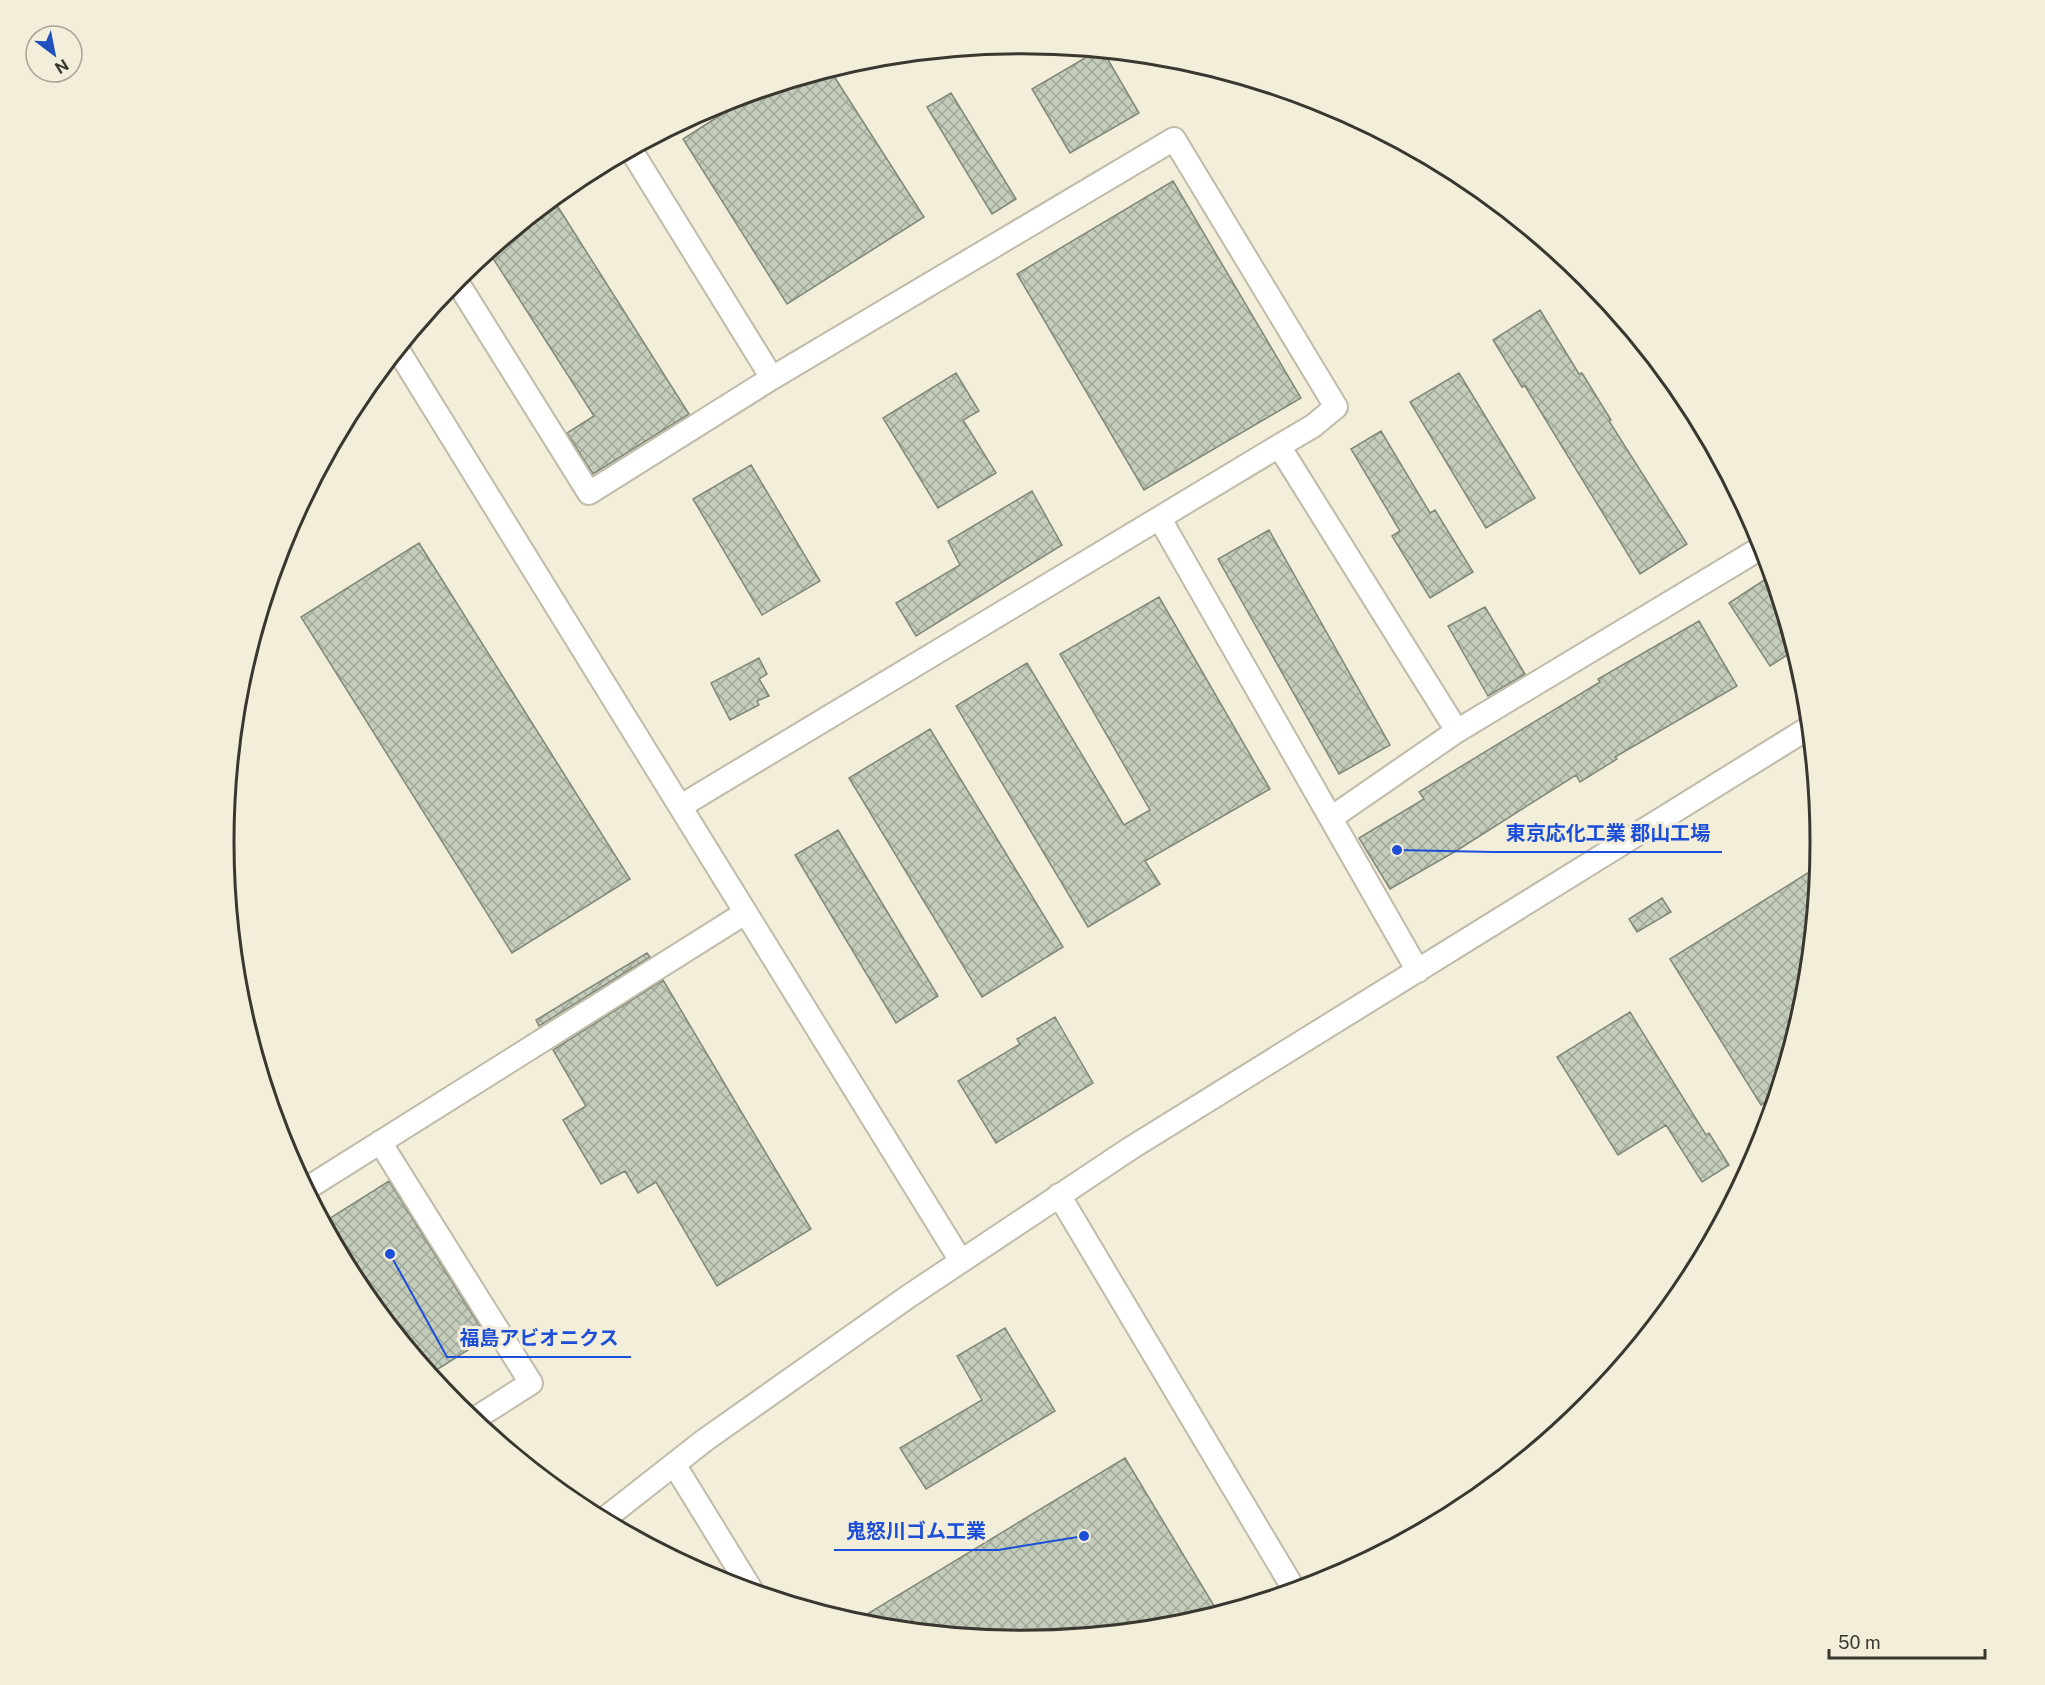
<svg xmlns="http://www.w3.org/2000/svg" width="2045" height="1685" font-family="'Public Sans','Noto Sans JP',sans-serif">
	<defs>
		<pattern id="building-cross-hatch" width="8" height="8" patternUnits="userSpaceOnUse" patternTransform="scale(1.5)"><rect width="8" height="8" fill="#c4cdbb"/><path d="M0 0l8 8M0 8l8-8" fill="none" stroke="#a0a798"/></pattern>
	</defs>
	<rect width="100%" height="100%" fill="#f3eeda"/>
	<path fill="url(#building-cross-hatch)" stroke="#808877" stroke-width="1.5" d="M 1097,51 L 1103,51 L 1139,113 L 1070,153 L 1032,89 Z
		M 830,70 L 924,217 L 787,304 L 683,139 L 757,92 Z
		M 951,93 L 1016,199 L 992,214 L 927,107 Z
		M 1173,181 L 1301,398 L 1144,490 L 1017,274 Z
		M 553,199 L 689,414 L 593,474 L 567,433 L 594,416 L 489,252 Z
		M 1540,310 L 1579,374 L 1582,373 L 1611,420 L 1609,421 L 1687,544 L 1640,574 L 1525,386 L 1522,387 L 1493,340 Z
		M 956,373 L 979,411 L 963,420 L 996,473 L 938,508 L 883,418 Z
		M 1459,373 L 1535,498 L 1486,528 L 1410,402 Z
		M 1381,431 L 1430,513 L 1435,510 L 1473,572 L 1430,598 L 1392,536 L 1400,531 L 1351,449 Z
		M 751,465 L 820,581 L 762,615 L 693,499 Z
		M 1032,491 L 1062,545 L 916,636 L 896,603 L 960,565 L 948,541 Z
		M 1269,530 L 1390,745 L 1339,774 L 1218,559 Z
		M 419,543 L 630,879 L 512,953 L 301,617 Z
		M 1772,575 L 1795,650 L 1770,666 L 1729,603 Z
		M 1159,597 L 1270,789 L 1145,861 L 1160,884 L 1088,927 L 956,706 L 1027,663 L 1124,825 L 1150,810 L 1060,654 Z
		M 1485,607 L 1525,674 L 1488,696 L 1448,626 Z
		M 1699,621 L 1737,686 L 1615,757 L 1617,759 L 1580,782 L 1576,775 L 1456,851 L 1390,889 L 1359,838 L 1424,799 L 1419,792 L 1600,682 L 1598,679 Z
		M 759,658 L 767,674 L 759,679 L 769,696 L 757,701 L 759,705 L 730,720 L 711,683 Z
		M 930,729 L 1063,947 L 982,997 L 849,778 Z
		M 838,830 L 938,996 L 896,1023 L 795,855 Z
		M 1819,866 L 1806,999 L 1777,1095 L 1761,1105 L 1670,959 Z
		M 1662,898 L 1671,912 L 1637,932 L 1629,919 Z
		M 647,953 L 650,957 L 539,1026 L 536,1020 Z
		M 663,980 L 811,1229 L 717,1286 L 656,1182 L 638,1193 L 625,1171 L 601,1184 L 563,1120 L 586,1106 L 553,1050 Z
		M 1630,1012 L 1706,1135 L 1709,1133 L 1729,1165 L 1702,1182 L 1666,1125 L 1618,1155 L 1557,1057 Z
		M 1055,1017 L 1093,1083 L 996,1143 L 958,1081 L 1020,1044 L 1017,1039 Z
		M 389,1181 L 487,1338 L 430,1374 L 358,1286 L 324,1222 Z
		M 1005,1328 L 1055,1411 L 926,1489 L 900,1448 L 982,1400 L 957,1356 Z
		M 1125,1458 L 1219,1614 L 1178,1626 L 1022,1641 L 866,1626 L 854,1622 Z"/>
	<g fill="none" stroke-linecap="round" stroke-linejoin="round">
		<defs>
			<path id="minor" d="M 631,150 L 772,378
				M 456,280 L 589,493 L 772,378 L 1174,139 L 1336,407 L 1313,426 L 1279,446
				M 398,350 L 961,1261
				M 1160,519 L 1418,971
				M 681,806 L 1279,446 L 1457,731
				M 1331,818 L 1457,731 L 1764,546
				M 380,1142 L 531,1383 L 473,1420
				M 306,1189 L 745,913
				M 1059,1195 L 1295,1591
				M 674,1464 L 752,1591
				M 603,1520 L 705,1440 L 909,1296 L 1131,1148 L 1810,727"/>
		</defs>
		<use href="#minor" stroke="#c0bba8" stroke-width="26"/>
		<use href="#minor" stroke="#fff" stroke-width="22"/>
	</g>
	<path d="M0 0H2045V1685H0ZM234 842a788 788 0 1 1 1576 0a788 788 0 1 1-1576 0Z" fill="#f3eeda" fill-rule="evenodd"/>
	<path fill="none" stroke="#39372f" stroke-width="3" d="M234 842a788 788 0 1 1 1576 0a788 788 0 1 1-1576 0Z"/>
	<path fill="none" stroke="#1d4ed8" stroke-width="2" d="M1397 850L1493 852H1722M390 1254L447 1357H631M1084 1536L998 1550H834"/>
	<g fill="#1d4ed8" stroke="#f3eeda" stroke-width="2">
		<circle cx="1397" cy="850" r="6"/>
		<circle cx="390" cy="1254" r="6"/>
		<circle cx="1084" cy="1536" r="6"/>
	</g>
	<g font-size="20" text-anchor="middle" font-weight="bold" fill="#1d4ed8" stroke="#f3eeda" stroke-width="6" stroke-linejoin="round" paint-order="stroke">
		<text x="1608" y="840">東京応化工業 郡山工場</text>
		<text x="539" y="1345">福島アビオニクス</text>
		<text x="916" y="1538">鬼怒川ゴム工業</text>
	</g>
	<g transform="translate(54 54) rotate(148)"><circle r="28" fill="#f3eeda" stroke="#a9a596" stroke-width="1.5"/>
	<path d="M0-4.5L10 22L0 15L-10 22Z" fill="#2050bd"/>
	<text y="-9" font-size="16" font-weight="bold" text-anchor="middle" fill="#39372f">N</text>
	</g>
	<path d="M1829 1649v9h156v-9" fill="none" stroke="#39372f" stroke-width="3"/>
	<text x="1838" y="1649" font-size="18" fill="#39372f" stroke="#f3eeda" stroke-width="4.5" paint-order="stroke">50 m</text>
</svg>
